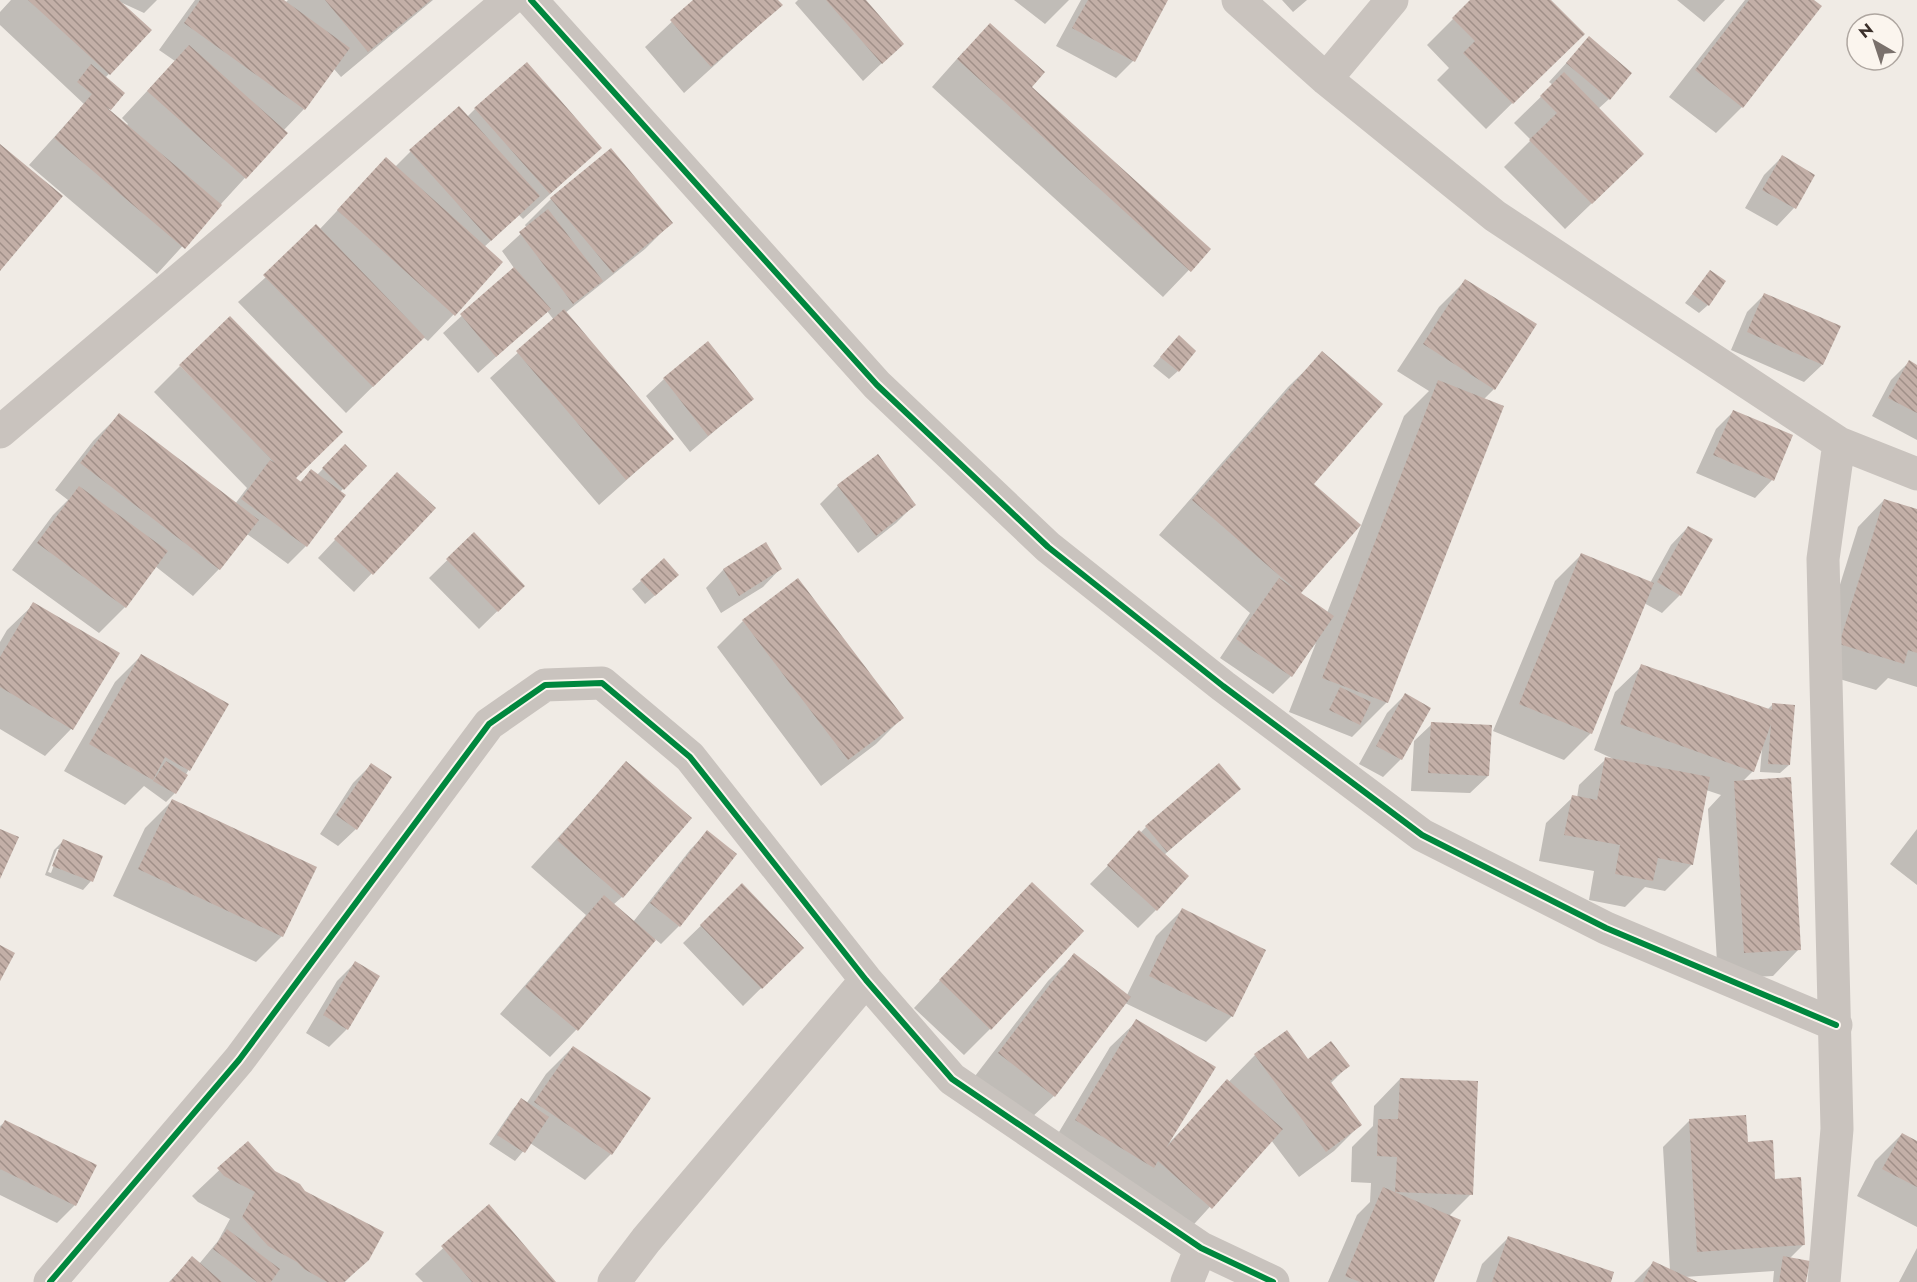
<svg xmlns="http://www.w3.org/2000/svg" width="1917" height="1282" font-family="Jost,sans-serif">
	<defs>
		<pattern id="building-back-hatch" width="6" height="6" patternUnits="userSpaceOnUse" patternTransform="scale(1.5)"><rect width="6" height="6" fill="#c3afa7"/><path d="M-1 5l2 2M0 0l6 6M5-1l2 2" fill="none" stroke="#a08f88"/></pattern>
	</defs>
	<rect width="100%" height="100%" fill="#f0ebe5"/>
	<path fill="#0003" fill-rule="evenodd" d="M 11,0 L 157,0 L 144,13 L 118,1 L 150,30 L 105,78 L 123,93 L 108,111 L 126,126 L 128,124 L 122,118 L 175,61 L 159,50 L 195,0 L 281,0 L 285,3 L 288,0 L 433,0 L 341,77 L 334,69 L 304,109 L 283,131 L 286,133 L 157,274 L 29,165 L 84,104 L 0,25 L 0,12 Z
		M 695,0 L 776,0 L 781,5 L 684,93 L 645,47 Z
		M 798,0 L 864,0 L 902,44 L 863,81 L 795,3 Z
		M 1014,0 L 1069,0 L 1045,24 Z
		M 1081,0 L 1166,0 L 1133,61 L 1116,78 L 1056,46 Z
		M 1282,0 L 1307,0 L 1293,12 Z
		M 1472,0 L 1549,0 L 1582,34 L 1486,129 L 1437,80 L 1449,68 L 1427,45 Z
		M 1677,0 L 1725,0 L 1704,22 Z
		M 1745,0 L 1812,0 L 1742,107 L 1716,133 L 1669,97 Z
		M 1589,38 L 1609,99 L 1598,109 L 1616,180 L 1565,229 L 1504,167 L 1531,140 L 1514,123 L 1553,85 L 1549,82 Z
		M 964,51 L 1030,87 L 1209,249 L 1163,297 L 932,87 Z
		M 475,109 L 600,148 L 523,219 L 519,215 L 484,247 L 454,314 L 428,341 L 423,337 L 346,413 L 238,302 L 319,230 L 386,159 L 395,167 L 411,151 L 467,117 Z
		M 1782,157 L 1794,208 L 1777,226 L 1745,208 L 1764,175 Z
		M 551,199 L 671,223 L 645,249 L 565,313 L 672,439 L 599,505 L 490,378 L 554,320 L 547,311 L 478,373 L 443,333 L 514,268 L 502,251 L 527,228 L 525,225 Z
		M 1710,272 L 1708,305 L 1699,313 L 1685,303 Z
		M 1465,281 L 1494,389 L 1483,400 L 1502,407 L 1387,702 L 1352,737 L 1289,712 L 1316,643 L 1291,676 L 1273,694 L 1220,658 L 1250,613 L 1159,535 L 1288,387 L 1323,353 L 1312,484 L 1299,593 L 1327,613 L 1404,416 L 1429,391 L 1397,371 L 1439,307 Z
		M 1765,294 L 1822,365 L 1804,382 L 1731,350 L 1747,312 Z
		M 1170,346 L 1178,371 L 1169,379 L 1153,366 Z
		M 1909,362 L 1917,366 L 1917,440 L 1872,416 L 1891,380 Z
		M 180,366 L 299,483 L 311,471 L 317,475 L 345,446 L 365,466 L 340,492 L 344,495 L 306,546 L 288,564 L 247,534 L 219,569 L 193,596 L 155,566 L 125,607 L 99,633 L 12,570 L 53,515 L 68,500 L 55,490 L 93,441 L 119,415 L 235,504 L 247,488 L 154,392 Z
		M 664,379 L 752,399 L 690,452 L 646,396 Z
		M 1733,412 L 1772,480 L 1755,498 L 1696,473 L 1716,429 Z
		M 838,486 L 914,505 L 896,523 L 858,553 L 820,504 Z
		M 380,492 L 434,508 L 354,592 L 318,558 Z
		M 1884,500 L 1917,510 L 1917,687 L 1888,678 L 1876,690 L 1813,671 L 1858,527 Z
		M 1688,527 L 1680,595 L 1662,613 L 1644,603 L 1591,733 L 1564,760 L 1493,731 L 1555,581 L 1581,555 L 1650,583 L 1671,545 Z
		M 474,534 L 523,586 L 479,629 L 429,578 Z
		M 765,544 L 780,569 L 763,587 L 721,613 L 706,588 L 723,570 Z
		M 664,560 L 668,584 L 645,604 L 632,589 Z
		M 34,604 L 117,654 L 71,729 L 45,756 L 0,729 L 0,642 L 7,630 Z
		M 743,621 L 902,718 L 876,744 L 821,786 L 717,647 Z
		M 142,655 L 227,704 L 175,793 L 166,802 L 144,786 L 125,805 L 64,771 L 115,682 Z
		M 1642,666 L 1767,710 L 1773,704 L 1789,765 L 1780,773 L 1760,772 L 1762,748 L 1753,771 L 1742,782 L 1799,949 L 1773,976 L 1718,979 L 1708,809 L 1721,795 L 1706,790 L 1692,864 L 1665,891 L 1645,887 L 1625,907 L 1589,900 L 1594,871 L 1539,861 L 1546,823 L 1573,797 L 1577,798 L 1579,785 L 1606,759 L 1620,762 L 1594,750 L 1615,692 Z
		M 1405,695 L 1401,759 L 1383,777 L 1359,764 L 1387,713 Z
		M 1432,724 L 1488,776 L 1470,793 L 1411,791 L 1414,741 Z
		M 626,763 L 622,897 L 613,905 L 633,922 L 690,850 L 707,832 L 735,854 L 679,926 L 661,944 L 655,939 L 576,1030 L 550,1057 L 500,1014 L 586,915 L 531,867 Z
		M 371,765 L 356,829 L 338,846 L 320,834 L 353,783 Z
		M 1239,789 L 1164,855 L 1156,910 L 1138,928 L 1090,884 L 1146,827 Z
		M 172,801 L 282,936 L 256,962 L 113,896 L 145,828 Z
		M 1917,829 L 1917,885 L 1890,864 Z
		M 63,841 L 91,881 L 83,890 L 45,875 L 54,850 ZM 57,849 L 60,849 L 51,873 L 48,872 Z
		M 742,886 L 802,948 L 743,1006 L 683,943 Z
		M 1182,910 L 1232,1016 L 1206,1042 L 1125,1003 L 1054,1096 L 1027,1122 L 972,1080 L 1048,981 L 1074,955 L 1127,995 L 1156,936 Z
		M 1005,911 L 990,1029 L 964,1055 L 914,1008 Z
		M 355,963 L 347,1029 L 329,1047 L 306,1033 L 337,981 Z
		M 1137,1021 L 1170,1142 L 1255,1055 L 1348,1066 L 1330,1084 L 1360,1125 L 1334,1151 L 1299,1177 L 1271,1140 L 1185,1234 L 1050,1147 L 1110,1047 Z
		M 573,1047 L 611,1154 L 585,1180 L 530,1143 L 515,1161 L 489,1144 L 513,1109 L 521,1100 L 526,1104 L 546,1074 Z
		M 1400,1079 L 1471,1194 L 1449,1216 L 1433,1282 L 1328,1282 L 1357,1215 L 1370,1202 L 1371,1183 L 1351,1182 L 1352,1147 L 1373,1126 L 1374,1106 Z
		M 1690,1120 L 1746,1144 L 1803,1245 L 1789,1259 L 1804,1282 L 1773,1282 L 1774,1271 L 1684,1277 L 1695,1282 L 1634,1282 L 1653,1263 L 1670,1270 L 1663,1147 Z
		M 5,1122 L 75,1205 L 57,1223 L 0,1195 L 0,1126 Z
		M 1902,1134 L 1917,1142 L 1917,1227 L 1857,1196 L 1875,1161 Z
		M 248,1143 L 274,1172 L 367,1259 L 345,1282 L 169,1282 L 192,1258 L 199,1264 L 218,1241 L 230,1219 L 198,1202 L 192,1196 Z
		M 488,1207 L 553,1282 L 423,1282 L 415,1274 Z
		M 1508,1238 L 1609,1282 L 1476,1282 L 1482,1264 Z
		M 1917,1248 L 1917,1282 L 1899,1282 Z"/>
	<path fill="url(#building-back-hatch)" d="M 28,0 L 119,0 L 152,30 L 110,75 Z
		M 200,0 L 284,0 L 350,48 L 305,110 L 184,23 Z
		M 325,0 L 431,0 L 368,52 Z
		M 693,0 L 778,0 L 783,5 L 711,67 L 670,20 Z
		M 826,0 L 866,0 L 904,44 L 882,64 Z
		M 1088,0 L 1168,0 L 1135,62 L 1072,28 Z
		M 1470,0 L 1551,0 L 1585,34 L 1513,104 L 1463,53 L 1475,41 L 1452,18 Z
		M 1749,0 L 1814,0 L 1822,6 L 1743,108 L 1695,70 Z
		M 990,23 L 1045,72 L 1032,87 L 1211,249 L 1191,272 L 957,59 Z
		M 1589,36 L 1632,73 L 1610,100 L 1566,63 Z
		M 189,45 L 288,133 L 246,179 L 147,91 Z
		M 527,62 L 602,148 L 550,194 L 474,108 Z
		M 91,64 L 125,93 L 111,110 L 105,106 L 222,205 L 185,249 L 54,138 L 92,94 L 77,82 Z
		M 1564,72 L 1644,154 L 1592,204 L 1529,140 L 1557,113 L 1540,96 Z
		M 459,106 L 540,196 L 491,241 L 409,150 Z
		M 0,144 L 63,196 L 0,271 Z
		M 611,148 L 673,223 L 613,273 L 550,198 Z
		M 1782,155 L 1815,175 L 1796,209 L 1762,190 Z
		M 386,157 L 503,262 L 455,316 L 337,210 Z
		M 548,209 L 603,281 L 573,304 L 519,232 Z
		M 316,224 L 425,337 L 373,387 L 263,275 Z
		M 514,267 L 551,309 L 496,357 L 460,314 Z
		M 1710,270 L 1726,281 L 1709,306 L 1692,294 Z
		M 1465,279 L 1537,324 L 1495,390 L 1423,344 Z
		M 1764,293 L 1841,326 L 1823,365 L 1747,332 Z
		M 564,309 L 674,439 L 626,480 L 516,351 Z
		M 230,316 L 343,432 L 296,478 L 301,482 L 311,469 L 346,495 L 307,547 L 241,499 L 270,460 L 275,463 L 179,365 Z
		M 1179,335 L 1196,351 L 1179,372 L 1160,357 Z
		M 708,341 L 754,399 L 708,436 L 663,378 Z
		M 1322,351 L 1383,404 L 1314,484 L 1361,525 L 1301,593 L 1334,616 L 1292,677 L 1236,639 L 1279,578 L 1296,590 L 1192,500 Z
		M 1909,360 L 1917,365 L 1917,413 L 1888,398 Z
		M 1438,380 L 1504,406 L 1388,703 L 1322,678 Z
		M 1733,410 L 1793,435 L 1774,481 L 1713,455 Z
		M 119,413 L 259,520 L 220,570 L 80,463 Z
		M 345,444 L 367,466 L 344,490 L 322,468 Z
		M 878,454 L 916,505 L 876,536 L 837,485 Z
		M 397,472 L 436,508 L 373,575 L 334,539 Z
		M 79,486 L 168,551 L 126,608 L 37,543 Z
		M 1884,499 L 1917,509 L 1917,653 L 1908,650 L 1904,664 L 1839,644 Z
		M 1688,526 L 1713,539 L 1681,596 L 1657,582 Z
		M 474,532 L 525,586 L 498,612 L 446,559 Z
		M 766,542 L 782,569 L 739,596 L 723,569 Z
		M 1581,553 L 1654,583 L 1592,734 L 1519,704 Z
		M 664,558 L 679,575 L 655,596 L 640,580 Z
		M 798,578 L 904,718 L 848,760 L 742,620 Z
		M 33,602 L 120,653 L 73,730 L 0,687 L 0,657 Z
		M 141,654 L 229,704 L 190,771 L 165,757 L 153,780 L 89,744 Z
		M 1641,664 L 1772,710 L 1772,703 L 1795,705 L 1790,765 L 1768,764 L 1771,724 L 1754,772 L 1620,724 Z
		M 1340,687 L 1371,702 L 1360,725 L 1329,710 Z
		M 1405,693 L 1431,708 L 1402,760 L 1376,746 Z
		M 1431,722 L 1492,725 L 1489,776 L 1428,773 Z
		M 1605,757 L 1710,777 L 1693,865 L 1658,858 L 1653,881 L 1615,874 L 1620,845 L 1564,835 L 1572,795 L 1597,800 Z
		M 166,761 L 188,775 L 176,794 L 153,781 Z
		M 626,761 L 692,818 L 623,898 L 557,840 Z
		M 371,763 L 392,777 L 357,830 L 336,815 Z
		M 1219,763 L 1241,789 L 1167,852 L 1145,826 Z
		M 1791,777 L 1801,950 L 1744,953 L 1734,781 Z
		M 172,799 L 317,867 L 283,937 L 138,869 Z
		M 0,829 L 19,837 L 0,879 Z
		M 707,830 L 737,854 L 680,927 L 650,903 Z
		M 1139,830 L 1189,876 L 1157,911 L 1107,865 Z
		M 63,839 L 103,856 L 93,882 L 52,866 Z
		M 1032,882 L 1084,931 L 991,1030 L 939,980 Z
		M 742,883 L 804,948 L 762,989 L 700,925 Z
		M 604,895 L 656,940 L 578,1031 L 525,987 Z
		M 1182,908 L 1266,950 L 1233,1017 L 1149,976 Z
		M 0,945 L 15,953 L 0,981 Z
		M 1074,953 L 1131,997 L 1055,1097 L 998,1053 Z
		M 355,961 L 380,976 L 348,1030 L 323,1015 Z
		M 1136,1019 L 1216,1067 L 1166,1148 L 1227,1079 L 1283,1129 L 1212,1209 L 1158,1161 L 1154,1168 L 1075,1120 Z
		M 1287,1030 L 1308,1059 L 1331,1041 L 1350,1066 L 1330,1081 L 1362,1125 L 1326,1152 L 1254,1054 Z
		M 573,1046 L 651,1098 L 612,1155 L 534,1102 Z
		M 1400,1078 L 1478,1081 L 1473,1195 L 1395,1192 L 1397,1157 L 1377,1156 L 1378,1119 L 1398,1119 Z
		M 521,1098 L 549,1117 L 525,1153 L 497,1135 Z
		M 1746,1115 L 1748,1142 L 1773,1140 L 1775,1179 L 1801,1177 L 1805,1245 L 1697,1252 L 1689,1119 Z
		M 5,1120 L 97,1165 L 76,1206 L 0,1169 L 0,1129 Z
		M 1902,1133 L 1917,1141 L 1917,1187 L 1882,1169 Z
		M 248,1141 L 275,1171 L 300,1184 L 305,1191 L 384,1232 L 369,1260 L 344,1282 L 327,1282 L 304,1269 L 297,1262 L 268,1246 L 242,1217 L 255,1192 L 224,1176 L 217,1168 Z
		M 1383,1187 L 1461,1220 L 1434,1282 L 1360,1282 L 1345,1276 Z
		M 489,1204 L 556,1282 L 472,1282 L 441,1246 Z
		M 227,1229 L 280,1269 L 271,1282 L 257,1282 L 213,1249 Z
		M 1508,1236 L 1614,1272 L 1611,1282 L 1492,1282 Z
		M 192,1256 L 222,1282 L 170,1282 Z
		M 1783,1256 L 1810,1261 L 1806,1282 L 1779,1282 Z
		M 1653,1261 L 1698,1282 L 1643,1282 Z"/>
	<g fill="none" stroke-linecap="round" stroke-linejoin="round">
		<path stroke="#c9c3be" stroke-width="33" d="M 531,0 L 877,385 L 1048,547 L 1223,686 L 1422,835 L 1606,928 L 1836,1025
			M 1238,0 L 1326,79 L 1495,216 L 1839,443 L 1917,474
			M 1326,79 L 1392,0
			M 0,432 L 509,0
			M 50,1282 L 239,1060 L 489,724 L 545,685 L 602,683 L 690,757 L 866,980 L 952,1079 L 1201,1248 L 1273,1282
			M 614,1282 L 646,1240 L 866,980
			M 1187,1282 L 1201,1248
			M 1824,1282 L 1837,1129 L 1823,559 L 1839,443"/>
		<defs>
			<path id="cycleway" d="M 531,0 L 877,385 L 1048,547 L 1223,686 L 1422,835 L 1606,928 L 1836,1025
				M 50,1282 L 239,1060 L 489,724 L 545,685 L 602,683 L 690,757 L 866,980 L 952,1079 L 1201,1248 L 1273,1282"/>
		</defs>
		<use href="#cycleway" stroke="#fbf5ee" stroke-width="10"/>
		<use href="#cycleway" stroke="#00873e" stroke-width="6"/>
	</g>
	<g transform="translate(1875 42) rotate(321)"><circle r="28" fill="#fbf5ee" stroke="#aea6a0" stroke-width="1.5"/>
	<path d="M0-4.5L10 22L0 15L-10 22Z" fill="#7a716c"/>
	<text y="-9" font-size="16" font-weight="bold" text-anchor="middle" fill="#3b302b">N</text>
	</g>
</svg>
